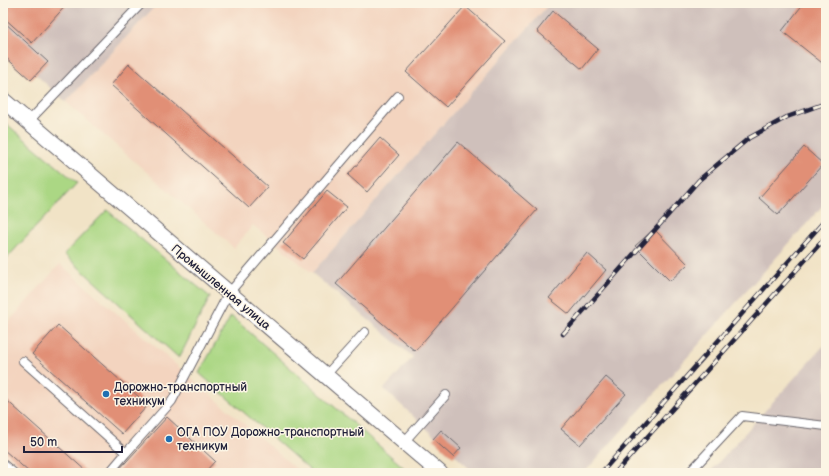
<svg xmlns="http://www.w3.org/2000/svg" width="829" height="476" font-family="'Balsamiq Sans',sans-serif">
	<rect width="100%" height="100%" fill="#fcf5e5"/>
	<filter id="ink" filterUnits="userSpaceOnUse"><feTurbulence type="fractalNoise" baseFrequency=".025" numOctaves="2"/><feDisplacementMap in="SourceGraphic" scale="8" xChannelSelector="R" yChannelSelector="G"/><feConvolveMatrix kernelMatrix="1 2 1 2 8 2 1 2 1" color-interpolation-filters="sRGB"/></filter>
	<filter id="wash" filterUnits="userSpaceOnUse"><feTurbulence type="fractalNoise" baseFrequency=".012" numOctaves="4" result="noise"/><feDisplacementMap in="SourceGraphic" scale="16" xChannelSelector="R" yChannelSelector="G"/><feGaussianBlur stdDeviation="0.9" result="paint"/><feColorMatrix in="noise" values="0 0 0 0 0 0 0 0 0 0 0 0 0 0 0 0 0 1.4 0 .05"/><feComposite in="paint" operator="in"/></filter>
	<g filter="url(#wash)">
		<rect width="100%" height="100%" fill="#f1e3c6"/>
		<path fill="#f3d4bf" d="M 158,3 L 550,3 L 312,273 L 253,225 L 234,248 L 66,102 Z
			M 60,264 L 301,473 L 19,473 L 3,459 L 3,328 Z"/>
		<path fill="#cfc0bb" d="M 3,3 L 158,3 L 66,102 L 3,45 Z
			M 550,3 L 826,3 L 826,202 L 584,473 L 474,473 L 384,389 L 413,357 L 312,273 Z
			M 826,343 L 826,473 L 709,473 Z"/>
		<path fill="#abd784" stroke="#667c60" d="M 3,121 L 77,183 L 3,262 Z
			M 107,210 L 210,297 L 179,358 L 64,254 Z
			M 231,316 L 410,473 L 313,473 L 199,373 Z"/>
		<g id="blocks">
			<path fill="#e18f76" d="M 3,3 L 68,3 L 32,43 L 3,17 Z
				M 804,3 L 826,3 L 826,66 L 782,31 Z
				M 465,6 L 505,41 L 446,107 L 406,72 Z
				M 553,11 L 598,49 L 582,69 L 537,31 Z
				M 3,21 L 48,62 L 31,80 L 3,55 Z
				M 129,64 L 268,187 L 249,208 L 111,85 Z
				M 380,138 L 399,155 L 367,192 L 348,175 Z
				M 458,142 L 537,210 L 415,351 L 336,284 Z
				M 804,147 L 823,164 L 778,215 L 759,198 Z
				M 327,191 L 347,207 L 303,259 L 283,243 Z
				M 654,229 L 688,264 L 670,281 L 635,246 Z
				M 587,253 L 606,270 L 569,314 L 549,298 Z
				M 58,325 L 148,405 L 122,434 L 32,354 Z
				M 606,377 L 626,394 L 580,445 L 561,429 Z
				M 3,397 L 87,472 L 86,473 L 30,473 L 3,449 Z
				M 167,417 L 215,461 L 206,471 L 208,473 L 116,473 Z
				M 441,430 L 461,448 L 453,457 L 433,439 Z"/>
		</g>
	</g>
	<g filter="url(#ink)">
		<use href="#blocks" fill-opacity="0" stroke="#6a666c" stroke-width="1"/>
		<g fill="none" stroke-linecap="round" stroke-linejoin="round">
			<defs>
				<path id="service" d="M 28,122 L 142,3
					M 23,361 L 126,453 L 172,401 L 228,294 L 398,96
					M 326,375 L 365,332
					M 404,442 L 446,395
					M 3,464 L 14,473
					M 109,473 L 126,453
					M 689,473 L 742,416 L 826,426"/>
				<path id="minor" d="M 3,100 L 440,473"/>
			</defs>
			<use href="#service" stroke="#6a666c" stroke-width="10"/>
			<use href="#minor" stroke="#6a666c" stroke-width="17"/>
			<use href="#service" stroke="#fff" stroke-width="8"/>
			<use href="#minor" stroke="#fff" stroke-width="15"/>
			<defs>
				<path id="rail" d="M 563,334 L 699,180 L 749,138 L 787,117 L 826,103
					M 601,473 L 826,219
					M 615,473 L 826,237"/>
			</defs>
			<use href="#rail" stroke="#22223b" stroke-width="4.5"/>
			<use href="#rail" stroke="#fcf5e5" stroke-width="3" stroke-dasharray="9" stroke-linecap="butt"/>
		</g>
	</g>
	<g fill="#1f6fb2" stroke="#fcf5e5" stroke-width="1.5">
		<circle cx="106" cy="394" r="4"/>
		<circle cx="169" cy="439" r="4"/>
	</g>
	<g text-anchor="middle" stroke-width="3" stroke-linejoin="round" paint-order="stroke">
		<g font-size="12" fill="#22223b" stroke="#fcf5e5">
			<text transform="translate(221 287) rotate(40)" y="4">Промышленная улица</text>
		</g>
		<g font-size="12" fill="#22223b" stroke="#fcf5e5" text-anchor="start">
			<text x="114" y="391">Дорожно-транспортный<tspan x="114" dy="14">техникум</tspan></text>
			<text x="177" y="436">ОГА ПОУ Дорожно-транспортный<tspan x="177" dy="14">техникум</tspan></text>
		</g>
	</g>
	<rect width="829" height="476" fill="none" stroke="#fcf5e5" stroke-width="16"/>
	<path d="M24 446v6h98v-6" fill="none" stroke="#22223b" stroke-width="2"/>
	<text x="30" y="446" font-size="12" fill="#22223b" stroke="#fcf5e5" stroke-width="3" paint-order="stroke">50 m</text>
</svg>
